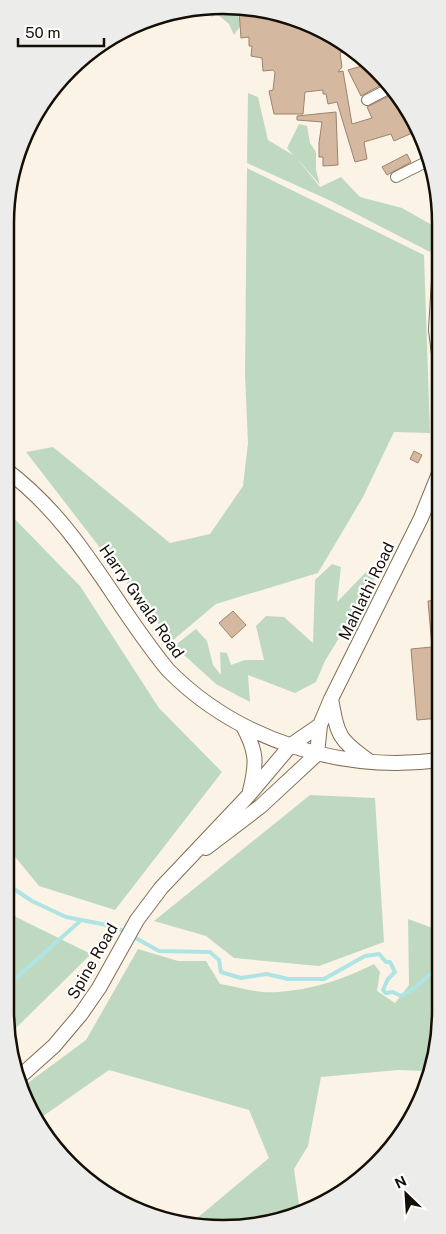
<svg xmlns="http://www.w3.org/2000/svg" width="446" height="1234" font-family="'Public Sans',sans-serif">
	<rect width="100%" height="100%" fill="#fcf3e7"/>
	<path fill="#bfd9c1" d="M 204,7 L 235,10 L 242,24 L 234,35 L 229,24 L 217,14 L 212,17 Z
		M 248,93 L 258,97 L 268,140 L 293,155 L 287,148 L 299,124 L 307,126 L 310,143 L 316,152 L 316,170 L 320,185 L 296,157 L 320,187 L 341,177 L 360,197 L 402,208 L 439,229 L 430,252 L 331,201 L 247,163 Z
		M 247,168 L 424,255 L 430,433 L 394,432 L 363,497 L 318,573 L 216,604 L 172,641 L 26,452 L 53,447 L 170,543 L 210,534 L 243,486 L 248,443 L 245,375 Z
		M 5,509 L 80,586 L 159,708 L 222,772 L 115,910 L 39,886 L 16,858 L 5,834 Z
		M 332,564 L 341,567 L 337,602 L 370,568 L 382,567 L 325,661 L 316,682 L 295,693 L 248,675 L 250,702 L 216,684 L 174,646 L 196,629 L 207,641 L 213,665 L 221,675 L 220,652 L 227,653 L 231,665 L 245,660 L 264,660 L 256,626 L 266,616 L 284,617 L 313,643 L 315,580 Z
		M 310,795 L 375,798 L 384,942 L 319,966 L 234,958 L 206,936 L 154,921 Z
		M 5,899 L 16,917 L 91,954 L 9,1035 L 5,1011 Z
		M 408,919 L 441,931 L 441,1011 L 434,1067 L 426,1071 L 398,1070 L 321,1077 L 308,1146 L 294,1169 L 300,1211 L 266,1225 L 194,1227 L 190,1224 L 269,1158 L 249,1110 L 109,1070 L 39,1119 L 21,1088 L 86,1040 L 138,949 L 178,961 L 206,961 L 220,984 C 238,987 260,994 278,992 C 311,990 344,979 374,964 L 380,972 L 377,991 L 395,1003 L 409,985 Z"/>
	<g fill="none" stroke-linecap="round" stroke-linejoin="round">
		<path stroke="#aee4e3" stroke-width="4" d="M 5,883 L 32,901 L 66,917 L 112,926 L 126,932
			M 132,936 L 159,951 L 210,952 L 219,960 L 221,972 L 241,978 L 267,974 L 288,979 L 324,979 L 365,956 L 379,954 L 386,962 L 390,962 L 395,972 L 388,979 L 383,990 L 386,993 L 393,992 L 401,996 L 413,989 L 441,965
			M 5,988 L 79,922"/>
	</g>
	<path fill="#d5b8a0" stroke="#9d836c" d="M 239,10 L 280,13 L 283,14 L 283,17 L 339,39 L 336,45 L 345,51 L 340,53 L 342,67 L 338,72 L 343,71 L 352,124 L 372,118 L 367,107 L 395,93 L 419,130 L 394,141 L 391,134 L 364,142 L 367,159 L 355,162 L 337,102 L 328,104 L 326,94 L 323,94 L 323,90 L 305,92 L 303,114 L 274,114 L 269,91 L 273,90 L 275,72 L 273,70 L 263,71 L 262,58 L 251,56 L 252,46 L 249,46 L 249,37 L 241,38 Z
		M 365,65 L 388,81 L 361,96 L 348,70 Z
		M 336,112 L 338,165 L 323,166 L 323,157 L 319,157 L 319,143 L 322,122 L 297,120 L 297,116 Z
		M 407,154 L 411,162 L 387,175 L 382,167 Z
		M 414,451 L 422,455 L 418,463 L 410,459 Z
		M 440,600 L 440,718 L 417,720 L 411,649 L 432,647 L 428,601 Z
		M 233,611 L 246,625 L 232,638 L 219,623 Z"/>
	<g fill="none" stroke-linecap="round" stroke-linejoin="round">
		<defs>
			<path id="street" d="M 367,100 L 392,87
				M 396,177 L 430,160"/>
			<path id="secondary" d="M 439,280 L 436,330 L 439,354
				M 5,469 C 80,525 111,601 168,670 C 238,741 342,773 440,760
				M 331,699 C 338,736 338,739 369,761
				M 243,726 C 257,752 257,763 250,791
				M 206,848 L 261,806 L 317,754 L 320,725 L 331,699 L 421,518 L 440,471
				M 16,1080 L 54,1046 L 81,1014 L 99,988 L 137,920 L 161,888 L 248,796 L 291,745 L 320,725"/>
		</defs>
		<use href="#street" stroke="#806d52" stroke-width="12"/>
		<use href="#secondary" stroke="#806d52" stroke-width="16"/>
		<use href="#street" stroke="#fff" stroke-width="10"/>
		<use href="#secondary" stroke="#fff" stroke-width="14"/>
	</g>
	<g text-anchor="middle" stroke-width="4.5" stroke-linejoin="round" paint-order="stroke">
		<g font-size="16" fill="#150e04" stroke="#fff">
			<text transform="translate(366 591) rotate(-64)" y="6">Mahlathi Road</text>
			<text transform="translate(142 601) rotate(55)" y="6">Harry Gwala Road</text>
			<text transform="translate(92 961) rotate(-60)" y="6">Spine Road</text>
		</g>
	</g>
	<path d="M0 0H446V1234H0ZM223 14H223A209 209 0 0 1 432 223V1011A209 209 0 0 1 223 1220H223A209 209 0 0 1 14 1011V223A209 209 0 0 1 223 14Z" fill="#ececeb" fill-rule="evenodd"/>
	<path fill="none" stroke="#150e04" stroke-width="2.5" d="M223 14H223A209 209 0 0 1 432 223V1011A209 209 0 0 1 223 1220H223A209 209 0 0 1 14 1011V223A209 209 0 0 1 223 14Z"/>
	<g transform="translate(406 1194) rotate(335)" stroke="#ffffff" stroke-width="4" paint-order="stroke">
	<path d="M0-4L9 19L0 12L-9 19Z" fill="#150e04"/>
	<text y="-8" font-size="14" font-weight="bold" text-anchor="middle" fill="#150e04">N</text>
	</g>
	<path d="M18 38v8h86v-8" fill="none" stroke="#150e04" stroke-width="2.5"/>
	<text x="25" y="38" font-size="15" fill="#150e04" stroke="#ffffff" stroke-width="4" paint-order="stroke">50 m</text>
</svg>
